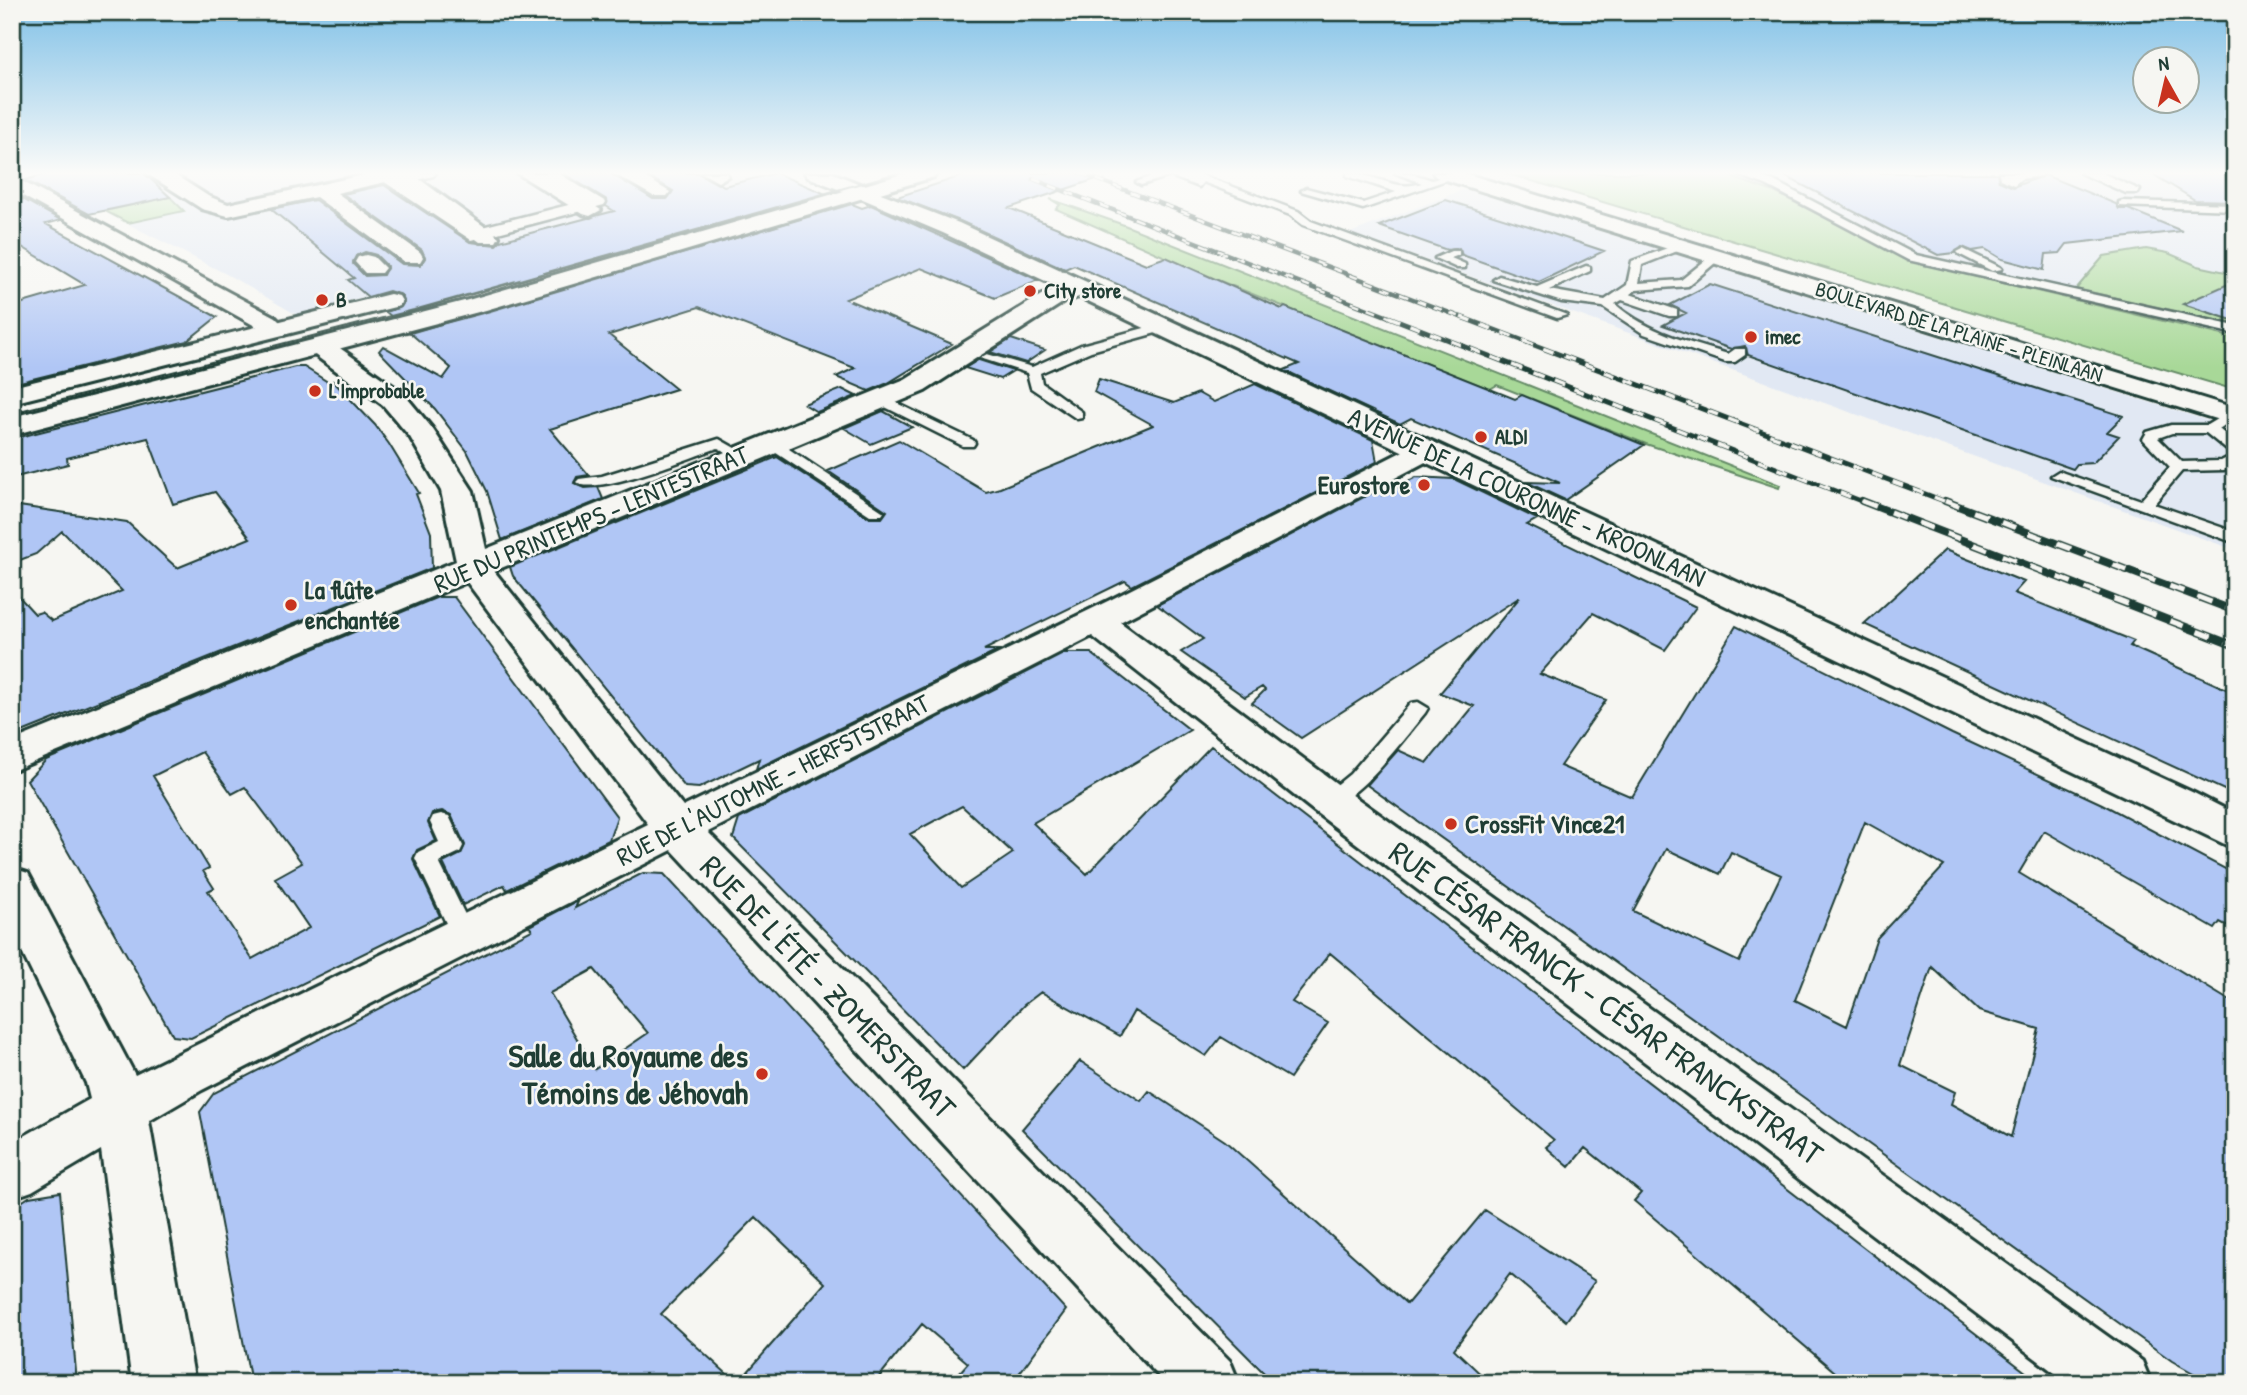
<svg xmlns="http://www.w3.org/2000/svg" width="2247" height="1395" font-family="'Patrick Hand',sans-serif">
	<rect width="100%" height="100%" fill="#f6f6f2"/>
	<filter id="ink" filterUnits="userSpaceOnUse"><feTurbulence type="fractalNoise" baseFrequency=".0143" numOctaves="2"/><feDisplacementMap in="SourceGraphic" scale="14" xChannelSelector="R" yChannelSelector="G"/><feConvolveMatrix kernelMatrix="1 2 1 2 8 2 1 2 1" color-interpolation-filters="sRGB"/></filter>
	<g filter="url(#ink)">
		<path fill="#e1e8f3" d="M 50,173 L 776,173 L 793,180 L 297,315 L 228,275 L 36,177 Z
			M 1506,173 L 2235,173 L 2235,389 Z
			M 1465,189 L 2235,429 L 2235,550 L 1350,233 Z"/>
		<path fill="#a8d898" stroke="#648a66" stroke-width="2" d="M 1505,173 L 1720,173 L 1774,192 L 1914,262 L 2235,338 L 2235,390 Z
			M 170,197 L 184,211 L 128,223 L 105,211 Z
			M 1050,199 L 1124,225 L 1780,485 L 1779,488 L 1646,444 L 1497,385 L 1490,389 L 1220,281 L 1056,209 L 1060,205 Z
			M 2146,249 L 2168,253 L 2198,266 L 2235,274 L 2235,324 L 2076,289 L 2104,256 Z"/>
		<path fill="#b0c6f5" stroke="#1f3d34" stroke-width="2" fill-rule="evenodd" d="M 50,173 L 144,173 L 170,197 L 89,214 L 25,180 Z
			M 563,173 L 611,173 L 653,199 L 667,199 L 673,191 L 643,173 L 698,173 L 724,186 L 776,173 L 826,194 L 392,317 L 386,312 L 401,307 L 404,302 L 401,295 L 389,291 L 368,297 L 348,280 L 354,278 L 271,209 L 315,200 L 402,264 L 420,265 L 425,258 L 422,250 L 343,194 L 384,185 L 470,242 L 496,245 L 500,241 L 614,211 L 606,206 L 607,200 ZM 365,252 L 376,255 L 387,266 L 383,275 L 365,276 L 353,264 L 356,256 Z
			M 971,173 L 1095,173 L 1096,179 L 1009,208 L 1146,264 L 1166,257 L 1282,309 L 1285,307 L 1515,399 L 1522,395 L 1644,445 L 1565,500 L 1526,482 L 1560,483 L 1411,418 L 1400,424 L 1284,370 L 1299,364 L 1074,265 L 1065,269 L 960,221 L 897,197 Z
			M 1779,173 L 1997,173 L 1999,181 L 2013,187 L 2045,175 L 2116,204 L 2119,209 L 2128,209 L 2182,231 L 2067,244 L 2060,253 L 2046,254 L 2044,270 L 2002,259 L 1985,249 L 1972,251 L 1962,247 L 1955,253 L 1938,255 Z
			M 2151,173 L 2235,173 L 2235,201 L 2195,200 Z
			M 12,193 L 61,220 L 46,224 L 217,317 L 187,341 L 12,384 L 12,306 L 85,285 L 12,241 Z
			M 1446,200 L 1535,228 L 1604,251 L 1539,282 L 1462,255 L 1459,248 L 1447,250 L 1379,226 Z
			M 852,204 L 862,208 L 871,205 L 1038,280 L 995,298 L 921,268 L 846,299 L 952,344 L 888,383 L 869,391 L 836,377 L 855,368 L 699,307 L 609,335 L 676,389 L 550,429 L 589,475 L 577,477 L 574,483 L 585,488 L 598,487 L 603,499 L 502,540 L 487,491 L 467,451 L 435,409 L 379,351 L 383,346 L 443,379 L 451,368 L 410,333 Z
			M 2235,281 L 2235,321 L 2183,304 Z
			M 1710,284 L 2123,416 L 2107,432 L 2119,436 L 2093,463 L 2077,464 L 2073,469 L 1748,355 L 1745,346 L 1731,349 L 1663,325 L 1686,313 L 1670,305 Z
			M 1011,339 L 1045,350 L 1026,363 L 990,352 Z
			M 978,360 L 979,360 L 1013,371 L 1000,379 L 965,368 Z
			M 295,367 L 304,367 L 331,384 L 333,381 L 375,425 L 389,444 L 419,493 L 416,494 L 431,533 L 432,568 L 12,736 L 12,589 L 35,614 L 41,612 L 52,621 L 122,591 L 62,531 L 36,554 L 12,563 L 12,505 L 127,522 L 177,568 L 250,538 L 215,492 L 173,504 L 148,438 L 67,458 L 68,464 L 12,478 L 12,439 Z
			M 1099,379 L 1174,403 L 1198,393 L 1214,402 L 1255,384 L 1373,440 L 1377,462 L 1132,586 L 1125,581 L 984,650 L 1000,650 L 756,769 L 759,759 L 699,788 L 685,787 L 513,576 L 510,567 L 777,457 L 870,518 L 882,518 L 887,511 L 828,471 L 899,440 L 986,492 L 1000,488 L 1153,425 L 1094,392 Z
			M 842,389 L 856,396 L 817,412 L 804,404 Z
			M 883,411 L 912,427 L 871,444 L 844,428 Z
			M 1416,477 L 1454,479 L 1537,519 L 1527,525 L 1696,607 L 1665,650 L 1593,613 L 1540,674 L 1606,700 L 1560,766 L 1632,797 L 1736,626 L 1952,734 L 2102,804 L 2235,874 L 2235,930 L 2220,922 L 2215,929 L 2044,831 L 2019,873 L 2235,1004 L 2235,1383 L 2211,1383 L 2172,1361 L 1367,785 L 1398,750 L 1427,763 L 1474,706 L 1440,693 L 1520,597 L 1301,738 L 1252,703 L 1265,690 L 1262,687 L 1245,697 L 1181,652 L 1203,639 L 1157,605 L 1381,488 L 1382,495 ZM 1865,822 L 1944,866 L 1877,938 L 1847,1026 L 1795,1000 ZM 1666,849 L 1720,874 L 1731,852 L 1781,875 L 1739,962 L 1633,911 ZM 1932,967 L 1979,1011 L 2039,1029 L 2011,1137 L 1951,1104 L 1955,1092 L 1900,1065 Z
			M 1945,550 L 2024,582 L 2014,593 L 2134,641 L 2130,646 L 2235,693 L 2235,795 L 1864,624 Z
			M 438,597 L 454,597 L 617,817 L 609,840 L 507,890 L 504,885 L 463,905 L 443,863 L 461,854 L 465,845 L 451,815 L 442,811 L 432,813 L 428,823 L 436,841 L 417,850 L 413,859 L 440,916 L 191,1038 L 173,1036 L 27,780 L 46,760 ZM 202,752 L 232,794 L 245,787 L 302,863 L 275,878 L 309,928 L 252,959 L 208,891 L 214,888 L 203,871 L 209,868 L 153,776 Z
			M 1065,653 L 1091,653 L 1190,730 L 1033,823 L 1087,874 L 1211,746 L 2040,1383 L 1848,1383 L 1634,1201 L 1641,1193 L 1585,1148 L 1569,1167 L 1546,1147 L 1554,1140 L 1330,953 L 1292,1002 L 1328,1023 L 1290,1078 L 1221,1037 L 1206,1056 L 1134,1011 L 1120,1036 L 1041,992 L 1024,1005 L 963,1070 L 733,838 L 739,819 ZM 962,806 L 1013,853 L 961,888 L 910,834 Z
			M 643,873 L 664,874 L 1066,1310 L 1012,1383 L 950,1383 L 968,1363 L 922,1324 L 874,1383 L 738,1383 L 825,1283 L 756,1217 L 661,1314 L 737,1383 L 251,1383 L 200,1112 L 214,1093 L 532,930 L 529,926 L 579,900 L 575,908 ZM 594,969 L 648,1033 L 595,1069 L 550,993 Z
			M 1080,1061 L 1141,1101 L 1149,1091 L 1225,1141 L 1407,1304 L 1485,1210 L 1595,1281 L 1566,1321 L 1510,1274 L 1454,1349 L 1490,1383 L 1274,1383 L 1022,1129 Z
			M 60,1192 L 77,1383 L 12,1383 L 12,1208 L 29,1197 Z"/>
		<g fill="none" stroke-linecap="round" stroke-linejoin="round">
			<defs>
				<path id="service" d="M 1160,173 L 1196,173 L 1298,211 L 1311,221 L 1567,315 L 1557,318 L 1303,225 L 1290,215 L 1203,182 L 1199,187 L 1170,176 L 1141,185 L 1136,182 Z
					M 1347,173 C 1375,173 1394,192 1422,183 L 1395,173 L 1410,173 L 1432,180 L 1453,173 L 1458,176 L 1363,209 L 1301,191 L 1306,188 L 1363,203 L 1396,192 L 1347,176 Z
					M 1732,173 L 1747,173 L 1774,181 L 1916,255 L 2235,326 L 2235,334 L 1908,260 L 1766,185 Z
					M 2123,201 L 2235,204 L 2235,210 L 2119,206 L 2119,202 Z
					M 1681,243 L 1685,244 L 1685,248 L 1642,265 L 1639,283 L 1681,280 L 1712,255 L 1722,257 L 1688,286 L 1636,290 L 1630,294 L 1677,310 L 1677,316 L 1669,316 L 1622,300 L 1615,304 C 1647,332 1688,342 1728,354 L 1735,349 L 1745,349 L 1745,355 L 1735,362 L 1725,362 L 1644,334 L 1603,307 L 1562,302 L 1493,280 L 1499,276 L 1537,287 L 1586,266 L 1590,267 L 1590,271 L 1549,290 L 1605,300 L 1627,285 L 1632,261 Z
					M 1963,249 L 2000,267 L 2002,269 L 1992,271 L 1959,254 L 1957,252 Z
					M 1451,251 L 1459,251 L 1459,255 L 1451,258 L 1465,264 L 1465,268 L 1457,268 L 1435,258 Z
					M 1163,323 L 1169,327 L 1167,330 L 1091,351 L 1040,373 L 1042,383 L 1082,412 L 1082,418 L 1077,419 L 1031,388 L 1027,373 L 980,358 L 987,354 L 1032,367 L 1081,345 Z
					M 880,395 L 973,440 L 975,443 L 973,446 L 963,446 L 875,402 L 873,399 Z
					M 2230,411 L 2235,412 L 2235,418 L 2219,429 L 2235,443 L 2235,465 L 2224,470 L 2182,471 L 2154,504 L 2235,532 L 2235,543 L 2051,476 L 2059,471 L 2064,473 L 2141,500 L 2170,467 L 2143,439 L 2147,432 L 2171,425 L 2207,425 ZM 2172,433 L 2206,433 L 2233,455 L 2221,461 L 2182,462 L 2158,438 Z
					M 719,439 L 749,456 L 742,460 L 718,448 C 694,456 593,498 576,482 L 579,479 L 602,476 Z
					M 772,440 L 777,441 L 884,512 L 882,515 L 870,515 L 767,447 L 767,441 Z
					M 1418,702 L 1428,708 L 1425,713 C 1407,734 1350,814 1322,805 L 1318,800 L 1350,774 L 1411,703 Z
					M 441,814 L 449,816 L 463,846 L 460,852 L 439,862 L 475,935 L 471,942 L 463,944 L 455,942 L 415,858 L 418,852 L 439,842 L 430,822 L 433,816 Z"/>
				<path id="pedestrian" d="M 407,173 L 436,173 L 433,176 L 404,183 L 474,229 L 584,201 L 539,173 L 558,173 L 606,202 L 604,205 L 471,240 L 383,181 Z
					M 1999,173 L 2043,173 L 2040,176 L 2021,179 L 2014,185 L 2000,179 Z
					M 2080,173 L 2102,173 L 2140,190 L 2138,193 L 2126,193 Z"/>
				<path id="minor" d="M 146,173 L 172,173 L 208,196 L 228,204 L 373,173 L 411,173 L 499,237 L 496,242 L 480,242 L 394,180 L 337,193 L 420,252 L 423,257 L 420,262 L 404,262 L 316,197 L 228,216 L 202,209 Z
					M 517,173 L 541,173 L 601,210 L 590,216 L 583,214 Z
					M 613,173 L 638,173 L 670,192 L 667,196 L 653,196 Z
					M 702,173 L 726,173 L 728,176 L 718,182 Z
					M 12,176 L 275,317 L 288,330 L 284,335 L 266,335 L 257,327 L 12,190 Z
					M 366,255 L 374,257 L 385,268 L 381,273 L 365,273 L 355,262 L 358,257 Z
					M 1080,282 L 1088,284 L 1092,289 L 1088,294 L 1064,302 L 925,391 L 494,571 L 683,807 L 1112,599 L 1417,444 L 1427,441 L 1437,444 L 1442,450 L 1437,456 L 1120,622 L 1344,789 L 2142,1361 L 2151,1383 L 2068,1383 L 1314,811 L 1092,636 L 708,832 L 1230,1361 L 1239,1383 L 1165,1383 L 672,850 L 202,1090 L 149,1121 L 195,1383 L 132,1383 L 101,1150 L 32,1191 L 12,1198 L 12,1143 L 90,1099 L 86,1083 L 12,932 L 12,868 L 28,873 L 135,1075 L 648,824 L 467,582 L 12,771 L 12,741 L 456,561 L 441,491 L 410,437 L 383,405 L 312,353 L 308,347 L 312,341 L 330,341 L 403,393 L 432,428 L 473,491 L 486,549 L 905,379 L 1046,292 Z"/>
				<path id="tertiary" d="M 865,187 L 959,223 L 2194,793 L 2235,814 L 2235,849 L 1090,302 L 943,233 L 858,197 L 855,193 L 858,189 Z"/>
				<path id="secondary" d="M 805,173 L 833,173 L 872,189 L 875,193 L 872,197 L 858,197 L 808,177 Z
					M 1433,173 L 1464,173 L 2235,408 L 2235,425 L 1436,177 Z"/>
				<path id="primary" d="M 906,173 L 937,173 L 934,177 L 486,310 L 12,435 L 12,417 L 468,300 Z
					M 390,294 L 399,296 L 402,301 L 399,306 L 12,403 L 12,387 Z"/>
			</defs>
			<use href="#service" stroke="#1f3d34" stroke-width="5"/>
			<use href="#pedestrian" stroke="#1f3d34" stroke-width="5"/>
			<use href="#minor" stroke="#1f3d34" stroke-width="6"/>
			<use href="#tertiary" stroke="#1f3d34" stroke-width="6"/>
			<use href="#secondary" stroke="#1f3d34" stroke-width="6"/>
			<use href="#primary" stroke="#1f3d34" stroke-width="6"/>
			<use href="#service" fill="#f6f6f2" fill-rule="evenodd"/>
			<use href="#pedestrian" fill="#f6f6f2" fill-rule="evenodd"/>
			<use href="#minor" fill="#f6f6f2" fill-rule="evenodd"/>
			<use href="#tertiary" fill="#f6f6f2" fill-rule="evenodd"/>
			<use href="#secondary" fill="#f6f6f2" fill-rule="evenodd"/>
			<use href="#primary" fill="#f6f6f2" fill-rule="evenodd"/>
			<path stroke="#1f3d34" stroke-width="2" d="M 12,413 L 414,310 L 897,173"/>
			<defs>
				<path id="rail-far2" d="M 1080,173 L 1466,319
					M 1033,179 L 1394,319"/>
				<path id="rail-far1" d="M 1389,317 L 1866,503
					M 1461,317 L 1949,503"/>
				<path id="rail" d="M 1862,501 L 2235,646
					M 1945,501 L 2235,611"/>
			</defs>
			<use href="#rail-far2" stroke="#1f3d34" stroke-width="4.5"/>
			<use href="#rail-far1" stroke="#1f3d34" stroke-width="5"/>
			<use href="#rail" stroke="#1f3d34" stroke-width="8"/>
			<use href="#rail-far2" stroke="#f6f6f2" stroke-width="2.5" stroke-dasharray="9" stroke-linecap="butt"/>
			<use href="#rail-far1" stroke="#f6f6f2" stroke-width="3.5" stroke-dasharray="11" stroke-linecap="butt"/>
			<use href="#rail" stroke="#f6f6f2" stroke-width="5" stroke-dasharray="15" stroke-linecap="butt"/>
		</g>
	</g>
	<linearGradient id="sky" x2="0" y2="1"><stop stop-color="#81c1e7"/><stop offset="0.47" stop-color="#fbfbf9"/><stop offset="1" stop-color="#fbfbf9" stop-opacity="0"/></linearGradient>
	<rect width="2247" height="368" fill="url(#sky)"/>
	<g fill="#c8321e" stroke="#f6f6f2" stroke-width="2.5">
		<circle cx="1030" cy="291" r="7"/>
		<circle cx="322" cy="300" r="7"/>
		<circle cx="1751" cy="337" r="7"/>
		<circle cx="315" cy="391" r="7"/>
		<circle cx="1481" cy="437" r="7"/>
		<circle cx="1424" cy="485" r="7"/>
		<circle cx="291" cy="605" r="7"/>
		<circle cx="1451" cy="824" r="7"/>
		<circle cx="762" cy="1074" r="7"/>
	</g>
	<g text-anchor="middle" stroke-width="5" stroke-linejoin="round" paint-order="stroke">
		<g font-size="21" font-weight="bold" fill="#1f3d34" stroke="#f6f6f2" text-anchor="start">
			<text x="1044" y="298">City store</text>
			<text x="336" y="307">B</text>
			<text x="1765" y="344">imec</text>
			<text x="329" y="398">L'Improbable</text>
			<text x="1495" y="444">ALDI</text>
		</g>
		<g font-size="21" fill="#1f3d34" stroke="#f6f6f2">
			<text transform="translate(1959 332) rotate(17)" y="7">BOULEVARD DE LA PLAINE - PLEINLAAN</text>
		</g>
		<g font-size="26" font-weight="bold" fill="#1f3d34" stroke="#f6f6f2" text-anchor="start">
			<text x="1410" y="494" text-anchor="end">Eurostore</text>
			<text x="305" y="599">La flûte<tspan x="305" dy="30">enchantée</tspan></text>
			<text x="1465" y="833">CrossFit Vince21</text>
		</g>
		<g font-size="26" fill="#1f3d34" stroke="#f6f6f2">
			<text transform="translate(1527 497) rotate(25)" y="9">AVENUE DE LA COURONNE - KROONLAAN</text>
			<text transform="translate(591 519) rotate(-23)" y="9">RUE DU PRINTEMPS - LENTESTRAAT</text>
			<text transform="translate(773 780) rotate(-27)" y="9">RUE DE L'AUTOMNE - HERFSTSTRAAT</text>
		</g>
		<g font-size="32" fill="#1f3d34" stroke="#f6f6f2">
			<text transform="translate(828 987) rotate(46)" y="11">RUE DE L'ÉTÉ - ZOMERSTRAAT</text>
			<text transform="translate(1606 1003) rotate(36)" y="11">RUE CÉSAR FRANCK - CÉSAR FRANCKSTRAAT</text>
		</g>
		<g font-size="32" font-weight="bold" fill="#1f3d34" stroke="#f6f6f2" text-anchor="end">
			<text x="748" y="1067">Salle du Royaume des<tspan x="748" dy="37">Témoins de Jéhovah</tspan></text>
		</g>
	</g>
	<rect width="2247" height="1395" fill="none" stroke="#f6f6f2" stroke-width="42"/>
	<rect x="21" y="21" width="2205" height="1353" fill="none" stroke="#1f3d34" stroke-width="2.5" filter="url(#ink)"/>
	<g transform="translate(2166 80) rotate(352)"><circle r="33" fill="#f6f6f2" stroke="#a0aca6" stroke-width="2"/>
	<path d="M0-5L12 26L0 18L-12 26Z" fill="#c8321e"/>
	<text y="-10" font-size="19" font-weight="bold" text-anchor="middle" fill="#1f3d34">N</text>
	</g>
</svg>
